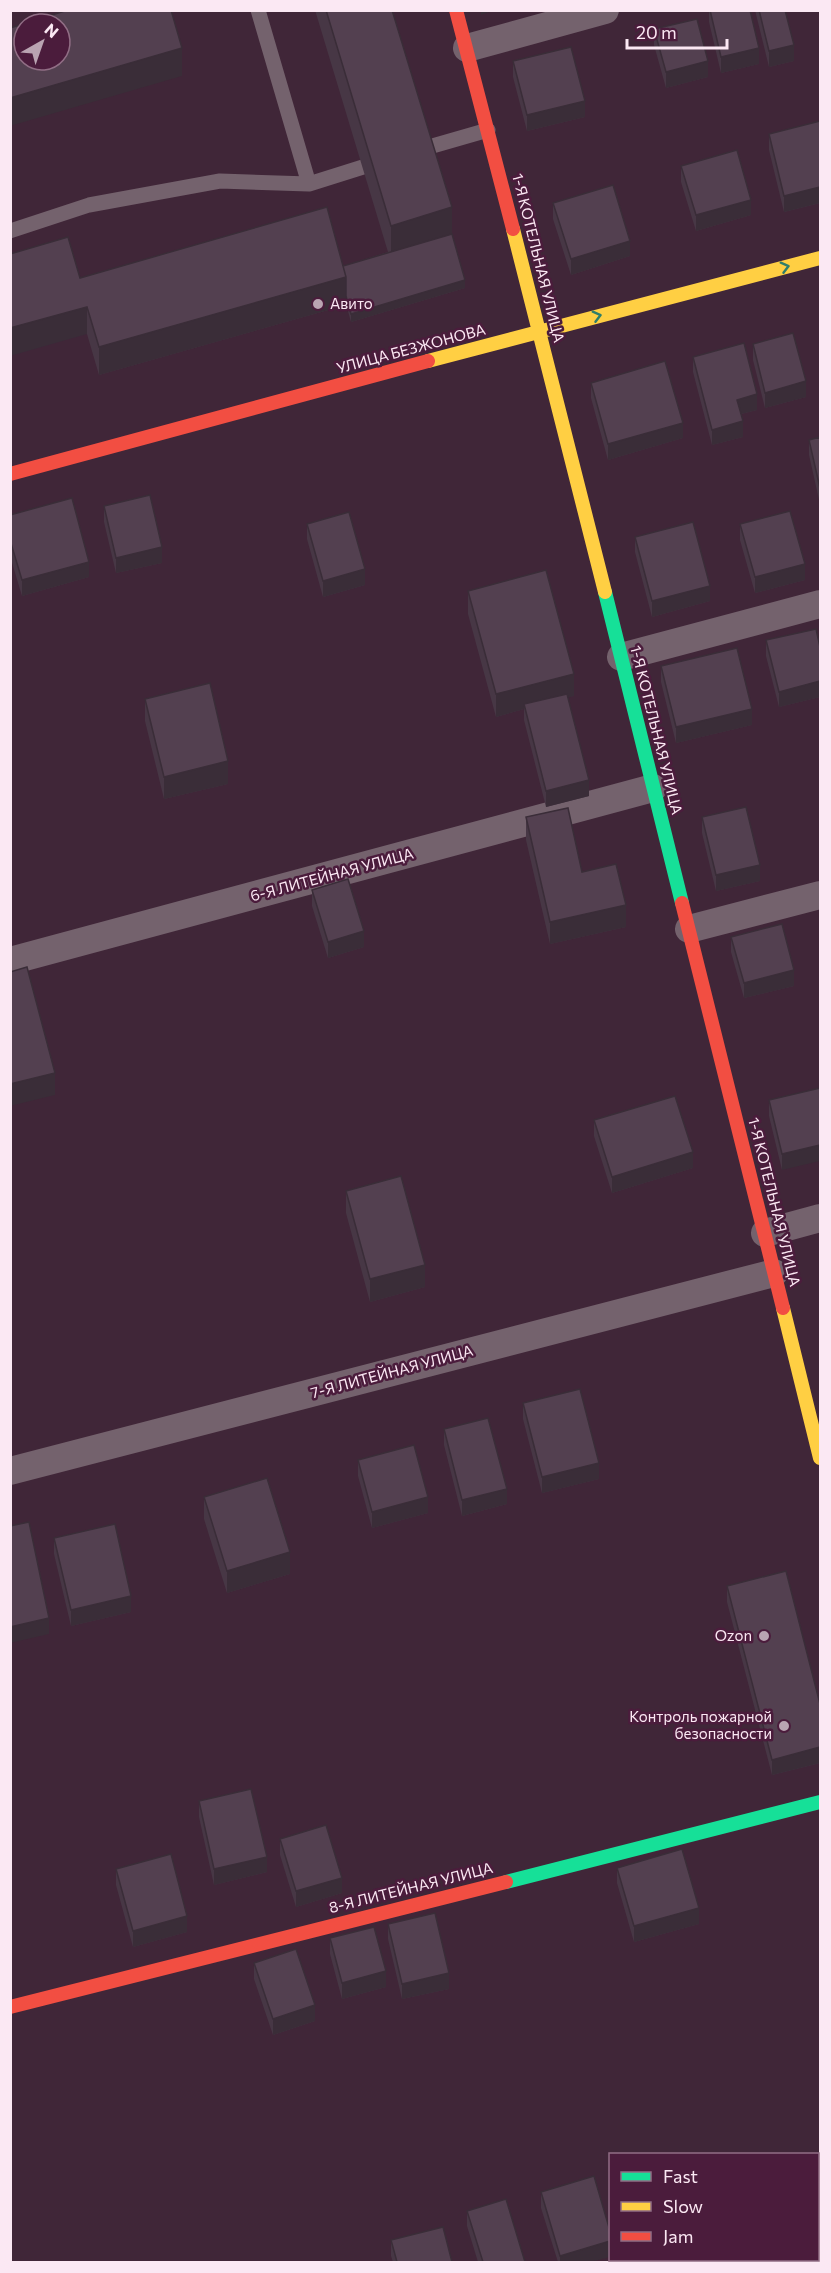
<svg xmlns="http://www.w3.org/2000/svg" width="831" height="2273" font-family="Commissioner,sans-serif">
	<rect width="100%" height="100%" fill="#402638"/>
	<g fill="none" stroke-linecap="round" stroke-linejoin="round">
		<path stroke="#74626d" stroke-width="15" d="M 258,10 L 309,184 L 363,167
			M 422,149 L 488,130
			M 10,231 L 89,205 L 220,181 L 309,184"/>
		<path stroke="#74626d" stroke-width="28" d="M 467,48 L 605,10
			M 621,657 L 820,604
			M 689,929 L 820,895
			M 10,961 L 653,788
			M 765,1233 L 820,1218
			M 10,1471 L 774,1273
			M 815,2262 L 820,2261"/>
		<path stroke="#16e098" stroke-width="14" d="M 605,592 L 682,903
			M 506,1882 L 820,1802"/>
		<path stroke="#ffcf43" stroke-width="14" d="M 513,229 L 605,592
			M 428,361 L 820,258
			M 783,1308 L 820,1458"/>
		<path stroke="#f24e42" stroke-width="14" d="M 456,10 L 513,229
			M 10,474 L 428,361
			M 682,903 L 783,1308
			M 10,2007 L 506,1882"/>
	</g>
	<path fill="#473745" d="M 315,10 L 392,10 L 465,288 L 351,322 L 346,304 L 346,305 L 99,375 L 87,334 L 80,278 L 343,266 L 388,252 Z
		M 709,10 L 750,10 L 759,64 L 721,73 L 709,22 Z
		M 755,10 L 785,10 L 794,61 L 769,67 Z
		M 654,29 L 708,77 L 666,88 L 654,45 Z
		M 513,61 L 585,117 L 527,131 L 513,77 Z
		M 820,121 L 820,203 L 784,212 L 769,150 L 769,134 Z
		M 681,166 L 751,215 L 696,231 L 681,182 Z
		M 553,203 L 630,256 L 571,275 L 553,219 Z
		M 753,344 L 806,397 L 765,408 L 753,360 Z
		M 693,357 L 757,410 L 741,414 L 743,437 L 712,445 L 693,372 Z
		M 591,383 L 683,438 L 608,460 L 591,398 Z
		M 820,437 L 820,504 L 809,455 L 809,440 Z
		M 104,506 L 162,563 L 116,573 L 104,522 Z
		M 10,515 L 89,577 L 22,596 L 10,556 Z
		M 307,524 L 365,585 L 323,597 L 307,539 Z
		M 740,524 L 805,580 L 755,593 L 740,540 Z
		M 635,537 L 710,601 L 652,617 L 635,552 Z
		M 468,591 L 574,696 L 568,697 L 589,796 L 546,807 L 524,720 L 524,709 L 496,717 L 468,614 Z
		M 766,640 L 820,647 L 820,697 L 779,707 L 766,656 Z
		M 661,666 L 752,725 L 676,743 L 661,682 Z
		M 145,699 L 228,784 L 164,799 L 145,721 Z
		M 526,817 L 582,872 L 626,927 L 550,944 L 526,840 Z
		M 702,817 L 760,881 L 716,891 L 702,833 Z
		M 312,890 L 364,947 L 328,958 L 312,906 Z
		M 731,937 L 794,986 L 744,998 L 731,952 Z
		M 820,1088 L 782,1170 L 769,1116 L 769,1100 Z
		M 594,1120 L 693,1168 L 612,1193 L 594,1136 Z
		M 346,1191 L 425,1287 L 370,1302 L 346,1213 Z
		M 523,1403 L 599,1479 L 542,1493 L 523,1419 Z
		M 444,1429 L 507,1504 L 462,1516 L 444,1445 Z
		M 358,1460 L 428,1513 L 372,1528 L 358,1476 Z
		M 204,1497 L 290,1574 L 227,1593 L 204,1519 Z
		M 54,1538 L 131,1612 L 71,1626 L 54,1554 Z
		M 727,1586 L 820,1704 L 820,1763 L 772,1775 L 727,1602 Z
		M 199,1801 L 267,1872 L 214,1885 L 199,1817 Z
		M 280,1839 L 342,1893 L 296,1907 L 280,1855 Z
		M 617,1868 L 699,1924 L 634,1942 L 617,1883 Z
		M 116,1869 L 187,1932 L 133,1947 L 116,1885 Z
		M 388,1924 L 449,1989 L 402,1999 L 388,1939 Z
		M 330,1938 L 386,1987 L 342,1999 L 330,1954 Z
		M 254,1963 L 315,2021 L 273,2035 L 254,1979 Z
		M 541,2192 L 591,2262 L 558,2262 L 541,2208 Z
		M 467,2211 L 525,2262 L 478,2262 L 467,2226 Z
		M 391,2240 L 452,2262 L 393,2262 L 391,2256 Z"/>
	<path fill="#3a2d38" d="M 481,10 L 494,10 L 481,15 Z
		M 794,45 L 794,61 L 769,67 L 769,51 Z
		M 182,48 L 182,76 L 10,126 L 10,98 Z
		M 759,48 L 759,64 L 721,73 L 721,57 Z
		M 708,61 L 708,77 L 666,88 L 666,72 Z
		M 585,101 L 585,117 L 527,131 L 527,115 Z
		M 820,187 L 820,203 L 784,212 L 784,196 Z
		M 751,200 L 751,215 L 696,231 L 696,215 Z
		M 452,207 L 452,242 L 391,261 L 391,226 Z
		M 630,241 L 630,256 L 571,275 L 571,259 Z
		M 346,277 L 346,305 L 99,375 L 99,347 Z
		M 465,280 L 465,288 L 351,322 L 351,314 Z
		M 87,307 L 87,334 L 10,356 L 10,328 Z
		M 806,381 L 806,397 L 765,408 L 765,393 Z
		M 757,394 L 757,410 L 737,415 L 737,400 Z
		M 743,421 L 743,437 L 712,445 L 712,430 Z
		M 683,423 L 683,438 L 608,460 L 608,444 Z
		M 162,547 L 162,563 L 116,573 L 116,558 Z
		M 89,562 L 89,577 L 22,596 L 22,580 Z
		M 805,564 L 805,580 L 755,593 L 755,577 Z
		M 365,569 L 365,585 L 323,597 L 323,581 Z
		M 710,586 L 710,601 L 652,617 L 652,601 Z
		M 574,674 L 574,696 L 525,709 L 524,704 L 524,709 L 496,717 L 496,694 Z
		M 820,681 L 820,697 L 779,707 L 779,692 Z
		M 752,709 L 752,725 L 676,743 L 676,727 Z
		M 228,761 L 228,784 L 164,799 L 164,777 Z
		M 589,780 L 589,796 L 546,807 L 546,791 Z
		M 760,865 L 760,881 L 716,891 L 716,875 Z
		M 626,905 L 626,927 L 550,944 L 550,922 Z
		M 364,931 L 364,947 L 328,958 L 328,942 Z
		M 794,970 L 794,986 L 744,998 L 744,983 Z
		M 55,1073 L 55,1095 L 10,1106 L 10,1084 Z
		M 820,1145 L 820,1161 L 782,1170 L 782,1154 Z
		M 693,1152 L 693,1168 L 612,1193 L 612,1177 Z
		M 425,1265 L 425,1287 L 370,1302 L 370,1279 Z
		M 599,1463 L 599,1479 L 542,1493 L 542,1477 Z
		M 507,1489 L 507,1504 L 462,1516 L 462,1500 Z
		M 428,1497 L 428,1513 L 372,1528 L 372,1512 Z
		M 290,1552 L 290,1574 L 227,1593 L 227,1571 Z
		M 131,1596 L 131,1612 L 71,1626 L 71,1610 Z
		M 49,1618 L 49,1634 L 10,1643 L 10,1627 Z
		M 820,1747 L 820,1763 L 772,1775 L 772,1760 Z
		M 267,1857 L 267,1872 L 214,1885 L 214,1869 Z
		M 342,1878 L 342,1893 L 296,1907 L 296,1891 Z
		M 699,1908 L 699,1924 L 634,1942 L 634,1926 Z
		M 187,1916 L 187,1932 L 133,1947 L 133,1931 Z
		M 386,1971 L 386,1987 L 342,1999 L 342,1983 Z
		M 449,1973 L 449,1989 L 402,1999 L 402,1984 Z
		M 315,2005 L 315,2021 L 273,2035 L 273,2019 Z
		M 610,2241 L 610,2257 L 591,2262 L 560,2262 L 560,2256 Z"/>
	<path fill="#534050" stroke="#3a2d38" stroke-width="1.5" fill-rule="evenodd" d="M 68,10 L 171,10 L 182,48 L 10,98 L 10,28 ZM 24,24 L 60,24 L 60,60 L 24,60 Z
		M 326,10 L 392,10 L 452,207 L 391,226 Z
		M 710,10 L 750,10 L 759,48 L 721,57 Z
		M 759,10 L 785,10 L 794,45 L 769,51 Z
		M 697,19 L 708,61 L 666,72 L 654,29 Z
		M 571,47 L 585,101 L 527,115 L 513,61 Z
		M 820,121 L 820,187 L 784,196 L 769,134 Z
		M 737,150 L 751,200 L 696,215 L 681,166 Z
		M 613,185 L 630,241 L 571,259 L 553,203 Z
		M 327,207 L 346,277 L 99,347 L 87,307 L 10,328 L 10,254 L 68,237 L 80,278 Z
		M 452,234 L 465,280 L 351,314 L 346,296 L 346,277 L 343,266 Z
		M 793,333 L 806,381 L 765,393 L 753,344 Z
		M 744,343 L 757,394 L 737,400 L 743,421 L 712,430 L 693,357 Z
		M 665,361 L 683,423 L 608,444 L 591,383 Z
		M 820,437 L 820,488 L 809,440 Z
		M 150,495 L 162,547 L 116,558 L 104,506 Z
		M 72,498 L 89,562 L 22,580 L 10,540 L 10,515 Z
		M 790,511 L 805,564 L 755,577 L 740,524 Z
		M 349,512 L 365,569 L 323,581 L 307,524 Z
		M 693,522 L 710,586 L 652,601 L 635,537 Z
		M 546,570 L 574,674 L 496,694 L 468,591 Z
		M 816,629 L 820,647 L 820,681 L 779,692 L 766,640 Z
		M 737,648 L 752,709 L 676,727 L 661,666 Z
		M 210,683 L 228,761 L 164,777 L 145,699 Z
		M 567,694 L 589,780 L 546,791 L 524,704 Z
		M 746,807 L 760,865 L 716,875 L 702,817 Z
		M 568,808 L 582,872 L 616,864 L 626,905 L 550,922 L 526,817 Z
		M 348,879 L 364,931 L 328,942 L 312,890 Z
		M 782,924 L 794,970 L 744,983 L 731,937 Z
		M 27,967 L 55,1073 L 10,1084 L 10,972 Z
		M 820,1088 L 820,1145 L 782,1154 L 769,1100 Z
		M 675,1096 L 693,1152 L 612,1177 L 594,1120 Z
		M 401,1176 L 425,1265 L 370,1279 L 346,1191 Z
		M 580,1389 L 599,1463 L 542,1477 L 523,1403 Z
		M 488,1418 L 507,1489 L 462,1500 L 444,1429 Z
		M 414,1445 L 428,1497 L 372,1512 L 358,1460 Z
		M 267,1478 L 290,1552 L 227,1571 L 204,1497 Z
		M 29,1522 L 49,1618 L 10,1627 L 10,1526 Z
		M 115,1524 L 131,1596 L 71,1610 L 54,1538 Z
		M 786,1571 L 820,1704 L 820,1747 L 772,1760 L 727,1586 Z
		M 251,1789 L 267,1857 L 214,1869 L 199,1801 Z
		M 326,1825 L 342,1878 L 296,1891 L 280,1839 Z
		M 682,1849 L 699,1908 L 634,1926 L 617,1868 Z
		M 171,1854 L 187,1916 L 133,1931 L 116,1869 Z
		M 435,1913 L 449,1973 L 402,1984 L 388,1924 Z
		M 374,1927 L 386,1971 L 342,1983 L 330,1938 Z
		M 296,1949 L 315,2005 L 273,2019 L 254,1963 Z
		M 594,2176 L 610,2231 L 610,2241 L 560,2256 L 541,2192 Z
		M 506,2199 L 525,2262 L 483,2262 L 467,2211 Z
		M 443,2227 L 452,2262 L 397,2262 L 391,2240 Z"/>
	<defs><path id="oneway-chevron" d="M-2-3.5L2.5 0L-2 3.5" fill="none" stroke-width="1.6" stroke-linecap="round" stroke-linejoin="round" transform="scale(1.5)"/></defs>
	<g stroke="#307e6a">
		<use href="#oneway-chevron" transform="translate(785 267) rotate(-15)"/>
		<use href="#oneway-chevron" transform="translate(597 316) rotate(-15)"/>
	</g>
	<g fill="#baa4b2" stroke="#4b1c3c" stroke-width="2">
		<circle cx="318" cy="304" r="6"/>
		<circle cx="764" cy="1636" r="6"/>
		<circle cx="784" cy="1726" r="6"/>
	</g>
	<g text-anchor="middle" stroke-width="5" stroke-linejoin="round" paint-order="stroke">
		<g font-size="15" fill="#fbe8f3" stroke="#4b1c3c">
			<text transform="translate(538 258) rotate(76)" y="5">1-Я КОТЕЛЬНАЯ УЛИЦА</text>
			<text transform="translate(411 349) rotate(-15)" y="5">УЛИЦА БЕЗЖОНОВА</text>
			<text transform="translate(656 730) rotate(76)" y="5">1-Я КОТЕЛЬНАЯ УЛИЦА</text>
			<text transform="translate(332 875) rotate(-15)" y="5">6-Я ЛИТЕЙНАЯ УЛИЦА</text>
			<text transform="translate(774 1202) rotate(76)" y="5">1-Я КОТЕЛЬНАЯ УЛИЦА</text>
			<text transform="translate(392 1372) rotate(-15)" y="5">7-Я ЛИТЕЙНАЯ УЛИЦА</text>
			<text transform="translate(411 1888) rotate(-14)" y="5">8-Я ЛИТЕЙНАЯ УЛИЦА</text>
		</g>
		<g font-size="15" fill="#fbe8f3" stroke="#4b1c3c" text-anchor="end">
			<text x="330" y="309" text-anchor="start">Авито</text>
			<text x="752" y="1641">Ozon</text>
			<text x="772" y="1722">Контроль пожарной<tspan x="772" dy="17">безопасности</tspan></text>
		</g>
	</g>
	<rect width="831" height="2273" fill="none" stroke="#fbe8f3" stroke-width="24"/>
	<rect x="609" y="2153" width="210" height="108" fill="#4b1c3c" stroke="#916e85" stroke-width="1.5"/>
	<rect x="621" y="2172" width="30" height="9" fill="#16e098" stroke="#916e85" stroke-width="1.5"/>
	<text x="663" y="2183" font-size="18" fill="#fbe8f3">Fast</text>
	<rect x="621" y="2202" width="30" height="9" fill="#ffcf43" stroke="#916e85" stroke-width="1.5"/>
	<text x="663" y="2213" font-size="18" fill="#fbe8f3">Slow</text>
	<rect x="621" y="2232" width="30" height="9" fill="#f24e42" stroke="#916e85" stroke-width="1.5"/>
	<text x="663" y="2243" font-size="18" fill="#fbe8f3">Jam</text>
	<g transform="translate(42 42) rotate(40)"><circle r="28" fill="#4b1c3c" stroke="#916e85" stroke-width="1.5"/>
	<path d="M0-4.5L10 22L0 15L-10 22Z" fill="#baa4b2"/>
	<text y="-9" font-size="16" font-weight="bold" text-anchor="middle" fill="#fbe8f3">N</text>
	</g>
	<path d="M627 39v9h100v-9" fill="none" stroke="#fbe8f3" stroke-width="3"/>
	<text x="636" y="39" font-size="18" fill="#fbe8f3" stroke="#4b1c3c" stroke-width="4.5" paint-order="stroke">20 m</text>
</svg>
